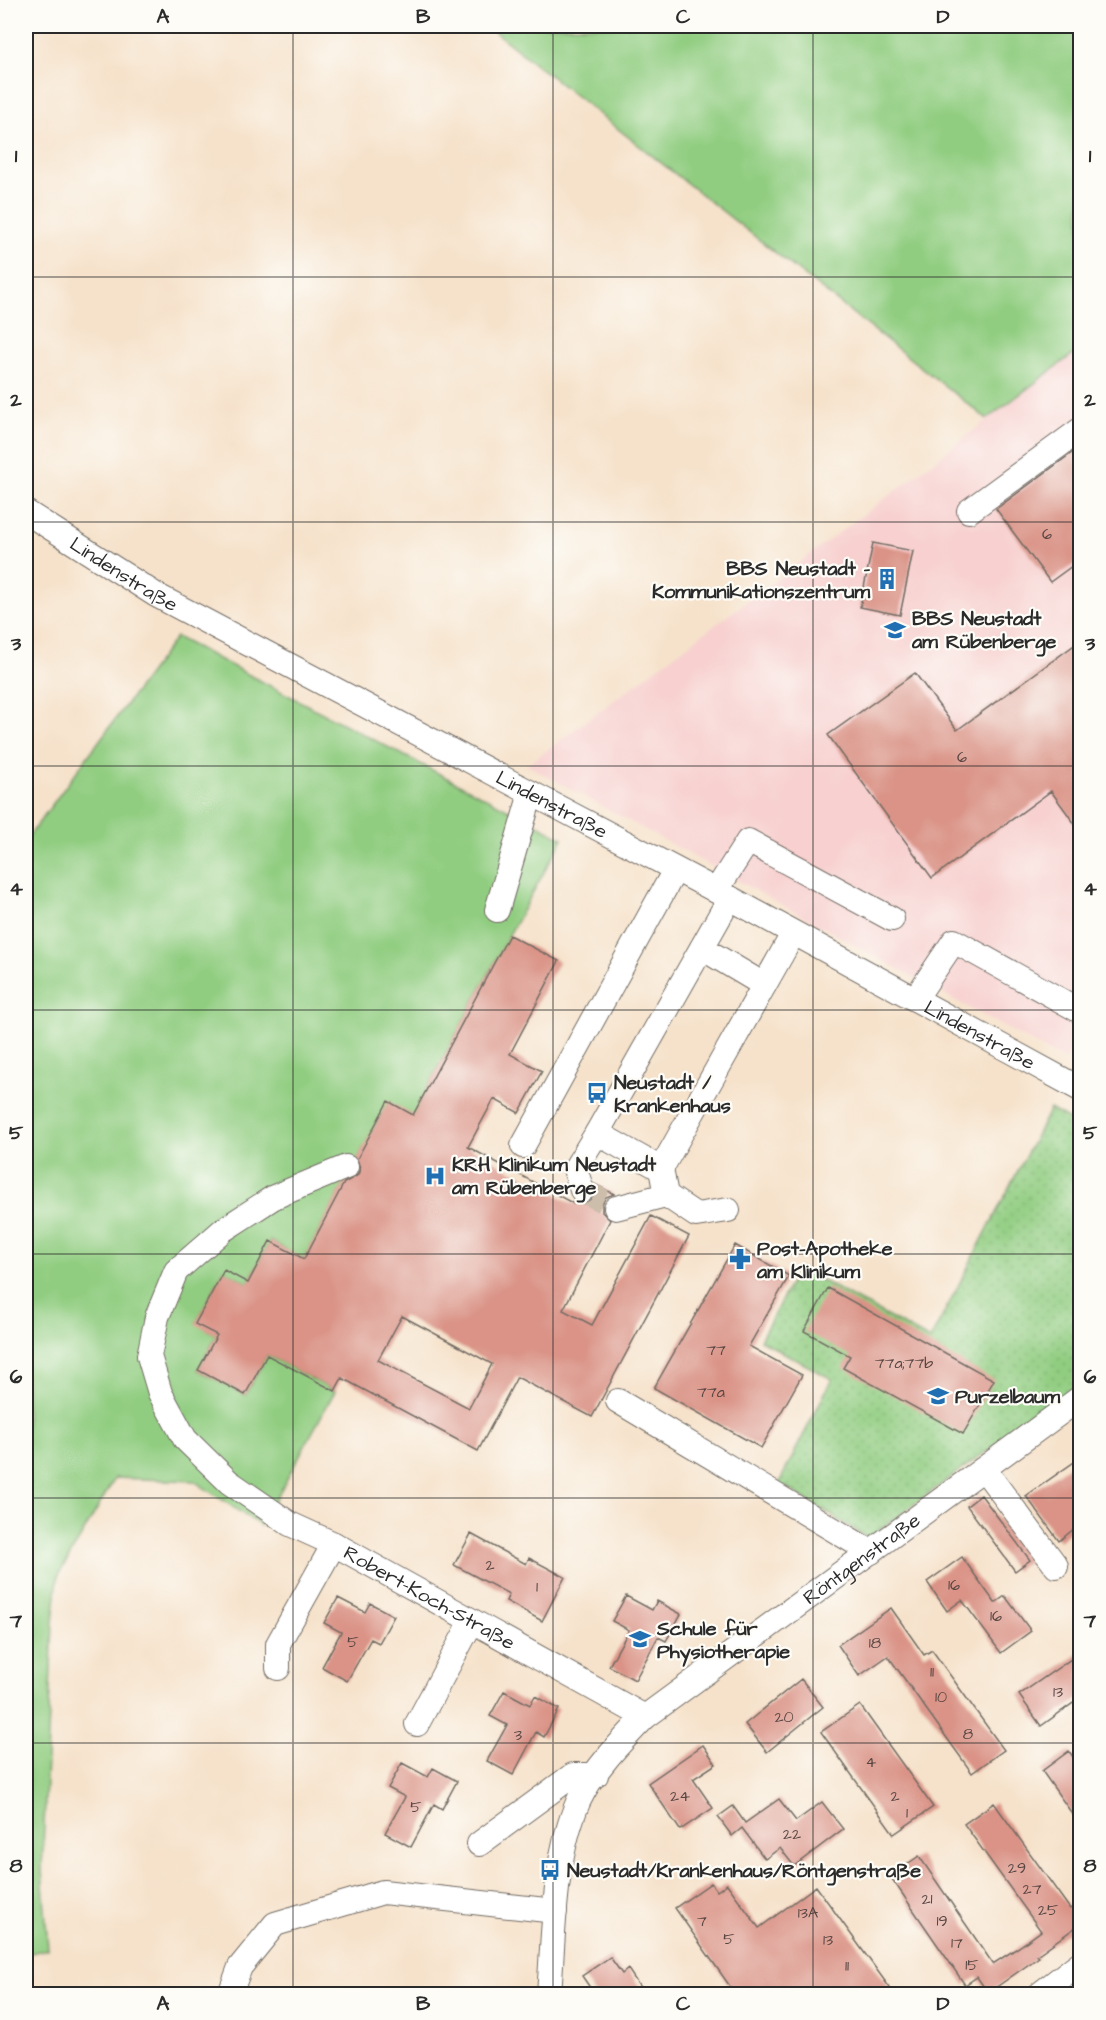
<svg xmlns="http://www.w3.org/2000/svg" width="1106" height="2020" font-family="'Architects Daughter',sans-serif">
	<defs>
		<pattern id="grass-dots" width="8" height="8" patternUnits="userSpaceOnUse" patternTransform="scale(1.5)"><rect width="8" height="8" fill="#91cd81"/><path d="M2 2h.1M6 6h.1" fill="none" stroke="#7db070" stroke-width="1.8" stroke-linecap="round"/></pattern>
	</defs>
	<rect width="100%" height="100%" fill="#fdfcf7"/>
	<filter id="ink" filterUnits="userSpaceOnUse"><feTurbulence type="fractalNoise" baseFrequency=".0167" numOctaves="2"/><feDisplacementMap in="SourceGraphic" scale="12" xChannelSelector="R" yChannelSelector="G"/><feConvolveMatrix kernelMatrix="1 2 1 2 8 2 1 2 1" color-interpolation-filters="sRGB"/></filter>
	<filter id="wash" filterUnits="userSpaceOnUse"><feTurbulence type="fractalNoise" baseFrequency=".008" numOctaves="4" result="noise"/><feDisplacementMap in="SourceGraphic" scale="24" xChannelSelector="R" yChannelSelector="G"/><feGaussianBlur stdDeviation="1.35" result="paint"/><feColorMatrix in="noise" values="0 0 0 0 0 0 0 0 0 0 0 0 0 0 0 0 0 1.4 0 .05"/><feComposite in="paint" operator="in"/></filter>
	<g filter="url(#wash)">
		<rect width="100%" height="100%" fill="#f6e2cb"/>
		<path fill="#f7d0cf" d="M 1080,349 L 1080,1047 L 1064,1060 L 527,765 L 891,494 Z"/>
		<path fill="url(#grass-dots)" stroke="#5e7c56" stroke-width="1.5" d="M 1050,1109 L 1080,1126 L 1080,1383 L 868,1538 L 779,1483 L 832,1379 L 760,1340 L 799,1268 L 930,1340 Z"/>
		<path fill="#91cd81" stroke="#5e7c56" stroke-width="1.5" d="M 487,26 L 1080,26 L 1080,349 L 987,419 Z
			M 176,637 L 563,838 L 509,935 L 413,1115 L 388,1102 L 304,1259 L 270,1241 L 248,1283 L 224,1270 L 196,1323 L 217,1335 L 198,1370 L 245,1395 L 267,1355 L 335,1391 L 261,1526 L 194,1481 L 115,1478 L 58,1576 L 53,1623 L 42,1870 L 48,1949 L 26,1954 L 26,840 Z"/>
		<g id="blocks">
			<path fill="#da9386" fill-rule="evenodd" d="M 1080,447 L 1080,560 L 1050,582 L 996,509 Z
				M 873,543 L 913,551 L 900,615 L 860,607 Z
				M 1080,641 L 1080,831 L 1051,791 L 932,878 L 828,735 L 915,673 L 957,730 Z
				M 509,935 L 559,961 L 510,1054 L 542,1071 L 519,1113 L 494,1099 L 468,1147 L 574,1204 L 575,1202 L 586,1204 L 592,1200 L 596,1192 L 595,1184 L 614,1194 L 606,1197 L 602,1204 L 602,1212 L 610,1220 L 563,1310 L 592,1325 L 651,1216 L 689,1236 L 592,1417 L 517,1377 L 478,1451 L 342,1378 L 335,1391 L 267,1355 L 245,1395 L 198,1370 L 217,1335 L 195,1324 L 224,1270 L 248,1283 L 270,1241 L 304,1259 L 344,1183 L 358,1175 L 360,1168 L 357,1159 L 388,1101 L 413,1115 ZM 402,1316 L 492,1364 L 469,1408 L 378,1360 Z
				M 735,1245 L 789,1276 L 749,1346 L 802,1375 L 761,1448 L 654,1388 Z
				M 828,1288 L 994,1380 L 963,1434 L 843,1368 L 850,1356 L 804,1331 Z
				M 1080,1458 L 1080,1524 L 1059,1541 L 1026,1496 Z
				M 981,1495 L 1030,1560 L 1015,1571 L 967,1506 Z
				M 471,1534 L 526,1564 L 529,1558 L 565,1577 L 542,1621 L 506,1601 L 509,1594 L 454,1565 Z
				M 962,1557 L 995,1603 L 1005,1596 L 1031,1631 L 1001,1653 L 962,1600 L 947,1611 L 927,1582 Z
				M 626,1596 L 652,1610 L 657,1601 L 681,1614 L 666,1641 L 658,1637 L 635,1680 L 609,1666 L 629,1630 L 612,1621 Z
				M 338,1598 L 365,1612 L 370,1603 L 394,1616 L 379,1643 L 371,1639 L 347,1681 L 322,1667 L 341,1632 L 324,1623 Z
				M 891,1608 L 924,1655 L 932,1650 L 1004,1750 L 972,1773 L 888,1656 L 859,1676 L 838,1645 Z
				M 1080,1653 L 1080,1698 L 1041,1726 L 1019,1695 Z
				M 801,1679 L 823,1707 L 767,1752 L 745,1724 Z
				M 504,1691 L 530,1705 L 535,1696 L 559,1709 L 544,1737 L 536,1732 L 513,1775 L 487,1761 L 507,1725 L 490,1716 Z
				M 860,1705 L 933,1807 L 894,1834 L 821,1732 Z
				M 703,1745 L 716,1764 L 693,1779 L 713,1808 L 680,1830 L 648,1783 Z
				M 1069,1751 L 1080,1767 L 1080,1825 L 1042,1771 Z
				M 402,1763 L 428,1777 L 433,1768 L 457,1781 L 442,1809 L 434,1804 L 411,1847 L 385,1833 L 405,1797 L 388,1788 Z
				M 779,1799 L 796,1821 L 822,1802 L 843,1829 L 794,1866 L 780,1848 L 765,1859 L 742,1828 L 732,1836 L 718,1817 L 733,1806 L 745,1823 Z
				M 994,1803 L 1070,1909 L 1080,1902 L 1080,1924 L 1037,1955 L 1039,1957 L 988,1993 L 977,1977 L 965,1985 L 890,1876 L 919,1856 L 993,1964 L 1019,1947 L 1041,1931 L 964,1824 Z
				M 711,1883 L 717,1891 L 727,1884 L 759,1928 L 816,1886 L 895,1995 L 736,1995 L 675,1908 Z
				M 610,1957 L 622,1974 L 628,1969 L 645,1995 L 595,1995 L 582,1976 Z"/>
		</g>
	</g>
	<g filter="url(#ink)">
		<use href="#blocks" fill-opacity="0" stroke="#726b63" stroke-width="1.5"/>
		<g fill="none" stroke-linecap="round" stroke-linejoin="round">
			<path stroke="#cdbdab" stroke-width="24" stroke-dasharray="24 12" stroke-linecap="butt" d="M 582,1190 L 616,1208"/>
			<defs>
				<g id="minor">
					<path d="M 969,511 L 1080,430"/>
					<path id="s1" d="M 26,512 L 156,595 L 730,898 L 1080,1089"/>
					<path d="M 716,891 L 748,841 L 892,919"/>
					<path d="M 730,898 L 597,1133 L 661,1169 L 793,934"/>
					<path d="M 497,910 L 531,793"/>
					<path d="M 702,948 L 764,985"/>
					<path d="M 915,999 L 954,941 L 1080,1011"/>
					<path d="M 523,1146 L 675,870"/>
					<path d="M 661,1169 L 666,1195 L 696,1215 L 728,1210"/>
					<path d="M 582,1190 L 575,1169 L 597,1133"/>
					<path d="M 616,1208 L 666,1195"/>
					<path d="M 618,1401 L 871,1552"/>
					<path d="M 984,1469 L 1056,1566"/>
					<path d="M 334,1544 L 290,1524 L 229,1482 L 185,1439 L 160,1393 L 149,1356 L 157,1317 L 176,1271 L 223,1230 L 274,1197 L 346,1167"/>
					<path id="s2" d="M 278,1668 L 278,1644 L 334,1544 L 645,1717"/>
					<path d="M 417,1724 L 472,1621"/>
					<path d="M 479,1844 L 573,1775 L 596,1775"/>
					<path d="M 230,1994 L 240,1967 L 275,1924 L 383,1892 L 555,1911"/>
					<path id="s3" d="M 549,1994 C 554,1932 553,1858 579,1800 C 594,1769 621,1742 645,1717 L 1080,1398"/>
					<path d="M 1040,1994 L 1080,1963"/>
				</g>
			</defs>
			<use href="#minor" stroke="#726b63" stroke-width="26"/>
			<use href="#minor" stroke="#fff" stroke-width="24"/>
		</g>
	</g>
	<path fill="none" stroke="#2b2b2b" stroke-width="1.5" stroke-opacity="0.55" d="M 293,26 L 293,1994M 553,26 L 553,1994M 813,26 L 813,1994M 26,277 L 1080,277M 26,522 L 1080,522M 26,766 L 1080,766M 26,1010 L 1080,1010M 26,1254 L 1080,1254M 26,1498 L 1080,1498M 26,1743 L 1080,1743"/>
	<defs>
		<symbol id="building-bare" viewBox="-9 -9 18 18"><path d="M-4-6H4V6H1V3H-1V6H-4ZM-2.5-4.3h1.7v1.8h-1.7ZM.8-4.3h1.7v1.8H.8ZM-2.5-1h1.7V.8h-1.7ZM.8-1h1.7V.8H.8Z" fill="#1f6fb2" stroke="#fdfcf7" stroke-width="2.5" paint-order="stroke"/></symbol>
		<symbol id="school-bare" viewBox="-9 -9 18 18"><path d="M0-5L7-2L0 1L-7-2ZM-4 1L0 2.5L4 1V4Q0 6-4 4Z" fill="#1f6fb2" stroke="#fdfcf7" stroke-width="2.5" paint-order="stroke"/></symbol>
		<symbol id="bus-bare" viewBox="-9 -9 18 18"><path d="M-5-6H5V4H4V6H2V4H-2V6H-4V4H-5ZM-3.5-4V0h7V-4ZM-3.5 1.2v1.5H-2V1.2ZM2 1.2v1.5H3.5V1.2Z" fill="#1f6fb2" stroke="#fdfcf7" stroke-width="2.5" paint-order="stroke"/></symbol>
		<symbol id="hospital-bare" viewBox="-9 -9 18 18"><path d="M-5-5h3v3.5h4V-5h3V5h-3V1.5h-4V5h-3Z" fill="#1f6fb2" stroke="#fdfcf7" stroke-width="2.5" paint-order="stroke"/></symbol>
		<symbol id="pharmacy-bare" viewBox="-9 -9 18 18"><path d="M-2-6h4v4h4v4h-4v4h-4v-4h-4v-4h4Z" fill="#1f6fb2" stroke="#fdfcf7" stroke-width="2.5" paint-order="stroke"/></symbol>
	</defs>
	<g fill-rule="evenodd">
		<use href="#building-bare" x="872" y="564" width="30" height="30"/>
		<use href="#school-bare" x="880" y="615" width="30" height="30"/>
		<use href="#bus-bare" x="582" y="1078" width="30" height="30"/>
		<use href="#hospital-bare" x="420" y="1161" width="30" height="30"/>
		<use href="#pharmacy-bare" x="725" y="1244" width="30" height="30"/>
		<use href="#school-bare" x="923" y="1381" width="30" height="30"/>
		<use href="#school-bare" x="625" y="1624" width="30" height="30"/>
		<use href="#bus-bare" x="535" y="1855" width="30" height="30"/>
	</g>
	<g text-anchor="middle" stroke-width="4.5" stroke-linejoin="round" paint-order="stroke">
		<g font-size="16" fill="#574542">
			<text x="1047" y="539">6</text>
			<text x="962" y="762">6</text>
			<text x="716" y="1355">77</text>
			<text x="904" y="1368">77a;77b</text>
			<text x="711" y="1397">77a</text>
			<text x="490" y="1570">2</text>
			<text x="954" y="1590">16</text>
			<text x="537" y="1592">1</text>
			<text x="996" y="1621">16</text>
			<text x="353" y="1647">5</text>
			<text x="875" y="1648">18</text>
			<text x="932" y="1677">11</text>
			<text x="1058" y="1697">13</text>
			<text x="941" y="1702">10</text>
			<text x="784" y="1722">20</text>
			<text x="968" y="1739">8</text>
			<text x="518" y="1740">3</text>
			<text x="871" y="1767">4</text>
			<text x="680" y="1801">24</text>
			<text x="895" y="1801">2</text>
			<text x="416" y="1812">5</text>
			<text x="907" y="1818">1</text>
			<text x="792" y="1839">22</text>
			<text x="1017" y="1873">29</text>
			<text x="1032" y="1894">27</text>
			<text x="927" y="1904">21</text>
			<text x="1048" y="1915">25</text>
			<text x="808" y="1918">13A</text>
			<text x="702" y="1926">7</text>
			<text x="942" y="1926">19</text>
			<text x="729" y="1944">5</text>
			<text x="828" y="1945">13</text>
			<text x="957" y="1948">17</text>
			<text x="972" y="1970">15</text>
			<text x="847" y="1971">11</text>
		</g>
		<g font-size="20" font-weight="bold" fill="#2b2b2b" stroke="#fdfcf7" text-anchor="start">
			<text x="870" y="575" text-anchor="end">BBS Neustadt -<tspan x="870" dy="23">Kommunikationszentrum</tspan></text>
			<text x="912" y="625">BBS Neustadt<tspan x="912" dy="23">am Rübenberge</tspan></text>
			<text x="614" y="1089">Neustadt /<tspan x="614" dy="23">Krankenhaus</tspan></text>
			<text x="452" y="1171">KRH Klinikum Neustadt<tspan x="452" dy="23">am Rübenberge</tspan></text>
			<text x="757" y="1255">Post-Apotheke<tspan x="757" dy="23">am Klinikum</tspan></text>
			<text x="955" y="1403">Purzelbaum</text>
			<text x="657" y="1635">Schule für<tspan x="657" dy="23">Physiotherapie</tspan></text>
			<text x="567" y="1877">Neustadt/Krankenhaus/Röntgenstraße</text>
		</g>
		<g font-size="20" fill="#2b2b2b" stroke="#fdfcf7">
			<text dy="7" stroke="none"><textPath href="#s1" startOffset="116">Lindenstraße</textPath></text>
			<text dy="7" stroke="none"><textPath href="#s1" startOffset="602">Lindenstraße</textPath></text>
			<text dy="7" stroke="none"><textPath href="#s1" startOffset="1088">Lindenstraße</textPath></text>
			<text dy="7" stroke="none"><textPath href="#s3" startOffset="572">Röntgenstraße</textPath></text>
			<text dy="7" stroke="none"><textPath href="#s2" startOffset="248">Robert-Koch-Straße</textPath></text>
		</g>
	</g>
	<rect width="1106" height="2020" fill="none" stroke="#fdfcf7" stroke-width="66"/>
	<rect x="33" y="33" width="1040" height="1954" fill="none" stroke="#2b2b2b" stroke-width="2"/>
	<g font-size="20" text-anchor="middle" font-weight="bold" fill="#2b2b2b">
		<text x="163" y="23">A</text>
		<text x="423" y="23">B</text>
		<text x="683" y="23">C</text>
		<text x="943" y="23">D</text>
		<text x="16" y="162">1</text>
		<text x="1090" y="162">1</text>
		<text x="16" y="406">2</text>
		<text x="1090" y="406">2</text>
		<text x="16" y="650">3</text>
		<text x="1090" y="650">3</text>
		<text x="16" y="895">4</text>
		<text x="1090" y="895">4</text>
		<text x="16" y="1139">5</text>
		<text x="1090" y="1139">5</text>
		<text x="16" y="1383">6</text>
		<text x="1090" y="1383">6</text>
		<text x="16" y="1627">7</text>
		<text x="1090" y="1627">7</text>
		<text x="16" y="1872">8</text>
		<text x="1090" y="1872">8</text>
		<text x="163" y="2010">A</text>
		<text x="423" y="2010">B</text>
		<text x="683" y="2010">C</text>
		<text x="943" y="2010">D</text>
	</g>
</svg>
